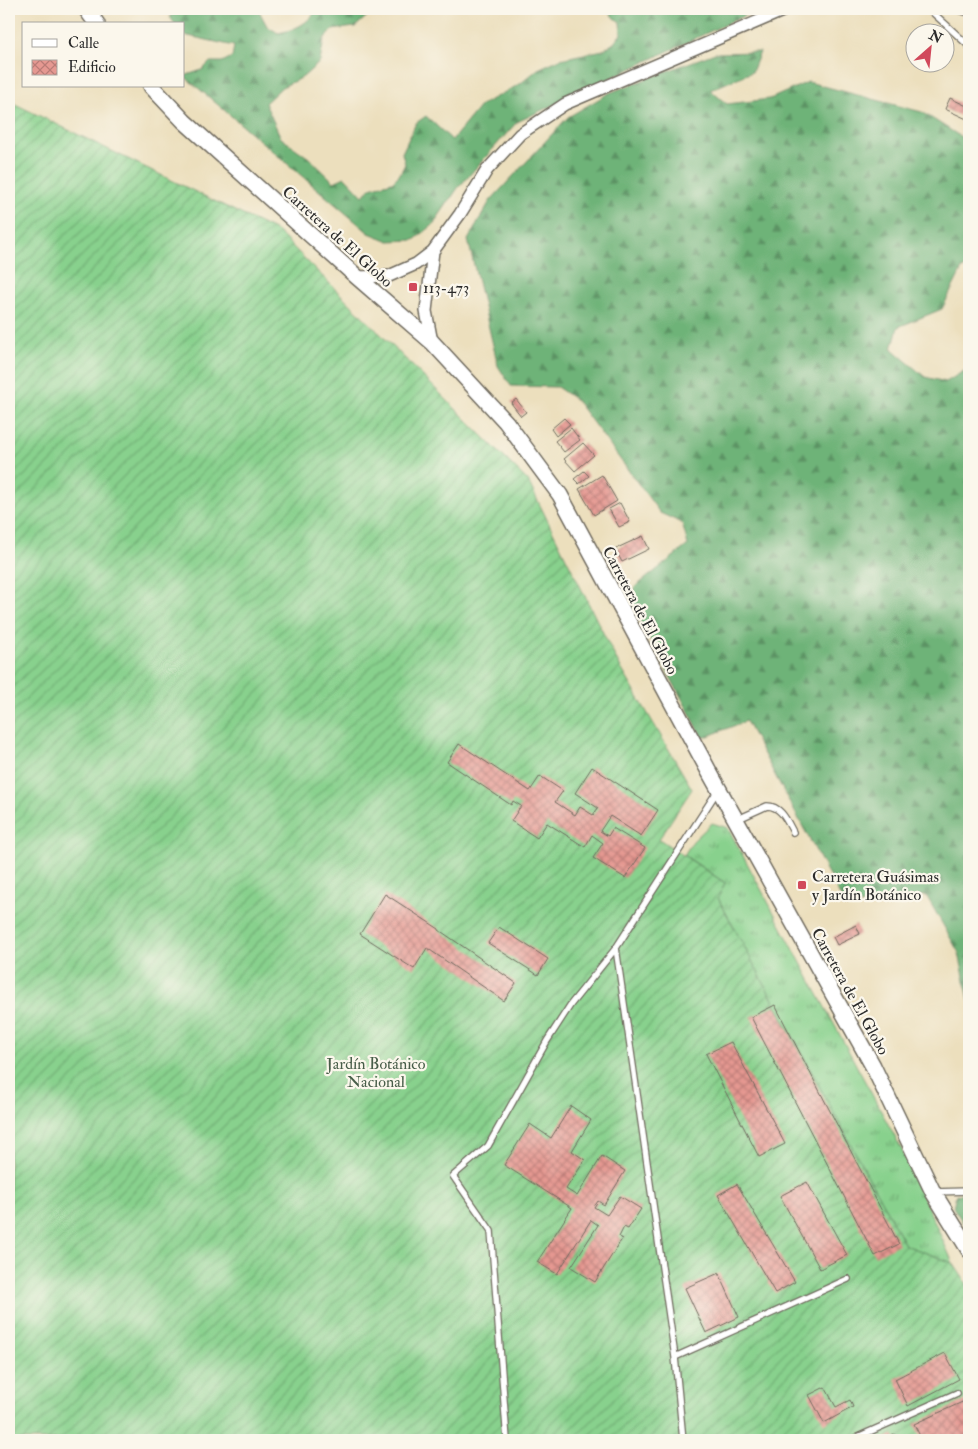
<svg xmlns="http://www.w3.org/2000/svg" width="978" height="1449" font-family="'IM FELL Double Pica',serif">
	<defs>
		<pattern id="grass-tufts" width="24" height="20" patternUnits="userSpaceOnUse" patternTransform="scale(1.25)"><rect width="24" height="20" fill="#88d18d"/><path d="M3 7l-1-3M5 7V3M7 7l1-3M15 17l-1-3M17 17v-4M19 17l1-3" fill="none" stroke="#6faa73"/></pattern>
		<pattern id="forest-firs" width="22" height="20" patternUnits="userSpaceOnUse" patternTransform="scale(1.25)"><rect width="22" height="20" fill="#6eb378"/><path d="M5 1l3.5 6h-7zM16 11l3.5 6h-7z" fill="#5b9263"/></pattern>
		<pattern id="garden-furrows" width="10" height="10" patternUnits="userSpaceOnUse" patternTransform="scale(1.25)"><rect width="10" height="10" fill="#88d18d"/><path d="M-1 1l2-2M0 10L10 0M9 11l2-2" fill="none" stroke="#6faa73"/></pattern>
		<pattern id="building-cross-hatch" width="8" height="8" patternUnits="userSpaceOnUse" patternTransform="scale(1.25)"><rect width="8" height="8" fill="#e59891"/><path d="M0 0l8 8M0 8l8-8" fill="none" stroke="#ba7c77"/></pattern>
	</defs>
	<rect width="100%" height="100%" fill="#fbf7ec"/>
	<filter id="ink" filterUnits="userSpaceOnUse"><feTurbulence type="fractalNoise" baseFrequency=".02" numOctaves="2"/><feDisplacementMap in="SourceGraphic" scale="10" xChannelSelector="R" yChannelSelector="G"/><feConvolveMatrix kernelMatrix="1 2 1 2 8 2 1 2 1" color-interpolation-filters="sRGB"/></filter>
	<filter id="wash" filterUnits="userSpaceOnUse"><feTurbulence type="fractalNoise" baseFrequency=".0096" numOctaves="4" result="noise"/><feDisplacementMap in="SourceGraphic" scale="20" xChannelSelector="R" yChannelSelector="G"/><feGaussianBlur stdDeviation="1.12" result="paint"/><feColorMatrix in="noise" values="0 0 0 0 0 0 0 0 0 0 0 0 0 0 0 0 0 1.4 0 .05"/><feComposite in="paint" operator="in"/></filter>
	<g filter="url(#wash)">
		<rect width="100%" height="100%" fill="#ecdfbd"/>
		<path fill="url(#grass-tufts)" stroke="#5a7e5c" d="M 712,823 L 728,828 L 901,1148 L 953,1263 L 905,1245 L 718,898 L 725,883 L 684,855 L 693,841 Z"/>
		<path fill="url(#forest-firs)" stroke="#4c6f52" d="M 177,9 L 258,9 L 267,26 L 278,33 C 295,30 309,23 317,9 L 392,9 L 384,14 L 373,11 L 355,27 L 332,30 L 324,39 L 320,62 L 303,77 L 282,87 L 265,103 L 281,138 L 309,158 L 334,182 L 345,177 L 363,196 L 370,188 L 392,182 L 400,174 L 405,164 L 402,153 L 416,123 L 426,116 L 452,140 L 481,105 L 520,84 L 538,69 L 560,59 L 603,50 L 614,43 L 621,34 L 620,22 L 611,15 L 614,9 L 758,9 L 517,122 L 458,188 L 432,226 L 414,240 L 389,241 L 369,233 L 184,76 L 202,70 L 210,62 L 222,62 L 232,57 L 234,46 L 184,35 L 184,24 L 175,24 L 170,17 Z
			M 760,52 L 752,72 L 710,90 L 727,104 L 770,99 L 808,82 L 922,112 L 969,142 L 969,265 L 962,269 L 942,309 L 898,327 L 892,349 L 925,377 L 946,382 L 969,368 L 969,1000 L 959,953 L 926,895 L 846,907 L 746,721 L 703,738 L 631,604 L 635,587 L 688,545 L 682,523 L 660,513 L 576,400 L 557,387 L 511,386 L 498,366 L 468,240 L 490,201 L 568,117 L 609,93 L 715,53 Z
			M 956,1194 L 969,1196 L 969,1232 L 953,1207 Z"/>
		<path fill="url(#garden-furrows)" stroke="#5a7e5c" d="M 9,101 L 278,232 L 528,481 L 618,663 L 692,789 L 659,839 L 725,883 L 718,898 L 905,1245 L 953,1263 L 969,1287 L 969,1440 L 9,1440 Z"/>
		<g id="blocks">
			<path fill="url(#building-cross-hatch)" d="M 950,98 L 969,107 L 969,120 L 945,109 Z
				M 516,399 L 526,412 L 521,416 L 511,403 Z
				M 564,418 L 570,424 L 556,436 L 551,429 Z
				M 571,428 L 580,440 L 564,452 L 555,441 Z
				M 583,443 L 594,455 L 575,471 L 564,459 Z
				M 584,471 L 589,476 L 579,484 L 574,479 Z
				M 602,475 L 617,501 L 594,515 L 579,489 Z
				M 620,503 L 630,522 L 619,527 L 609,509 Z
				M 643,536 L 649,549 L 622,562 L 615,549 Z
				M 459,744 L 530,791 L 540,776 L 563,791 L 555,802 L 575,815 L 580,807 L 593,815 L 598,808 L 575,793 L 592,767 L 658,810 L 641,836 L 610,816 L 600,831 L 608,836 L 613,828 L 645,848 L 625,878 L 593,858 L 603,843 L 592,835 L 585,847 L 547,823 L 537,838 L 511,821 L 521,806 L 513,801 L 511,805 L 447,762 Z
				M 385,894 L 439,929 L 439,930 L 516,983 L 504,1001 L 427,948 L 414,969 L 360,934 Z
				M 856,925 L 860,934 L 837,945 L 833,937 Z
				M 499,927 L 548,959 L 538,975 L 488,943 Z
				M 775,1005 L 899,1244 L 875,1256 L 751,1017 Z
				M 731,1042 L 785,1144 L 759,1157 L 706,1054 Z
				M 571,1106 L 591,1120 L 572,1151 L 585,1160 L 566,1189 L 577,1196 L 602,1156 L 625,1171 L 604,1205 L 598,1201 L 594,1207 L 607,1215 L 620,1196 L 641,1209 L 628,1229 L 624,1227 L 619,1237 L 622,1239 L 595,1282 L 571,1267 L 598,1225 L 591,1220 L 557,1274 L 537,1262 L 572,1208 L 504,1165 L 530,1124 L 551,1138 Z
				M 807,1182 L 847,1255 L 820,1269 L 780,1196 Z
				M 737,1184 L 795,1282 L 775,1293 L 718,1195 Z
				M 719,1273 L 739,1317 L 706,1333 L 685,1288 Z
				M 945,1353 L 959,1379 L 908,1406 L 895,1379 Z
				M 825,1387 L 836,1407 L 850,1400 L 853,1407 L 824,1423 L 809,1395 Z
				M 969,1399 L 969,1440 L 922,1440 L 914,1424 Z
				M 894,1434 L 897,1440 L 882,1440 Z"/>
		</g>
	</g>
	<g filter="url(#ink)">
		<use href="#blocks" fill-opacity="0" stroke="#6f6a5e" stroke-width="1"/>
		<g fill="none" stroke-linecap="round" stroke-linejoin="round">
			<defs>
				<path id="service" d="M 929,9 L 969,46
					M 954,9 L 969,13
					M 736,820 L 767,806 C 781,806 787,821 793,832
					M 616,948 L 675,1357 L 683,1440
					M 934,1192 L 969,1191
					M 675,1357 L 848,1279
					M 507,1440 L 491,1231 L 453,1176 L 488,1146 L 547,1041 L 571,1004 L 616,948 L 718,790
					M 851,1440 L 957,1393"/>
				<path id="minor" d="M 357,277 L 389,276 L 416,264 L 433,251 L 460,214 L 487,170 L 520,134 L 565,104 L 787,9
					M 432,342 L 426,311 L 433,251"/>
				<path id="secondary" d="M 86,9 L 97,24
					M 151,86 L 184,121 L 357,277 L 432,342 L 506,422 L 560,495 L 712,777 L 873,1066 L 933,1192 L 969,1250"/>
			</defs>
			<use href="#service" stroke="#6f6a5e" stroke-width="8"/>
			<use href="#minor" stroke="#6f6a5e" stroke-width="14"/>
			<use href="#secondary" stroke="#6f6a5e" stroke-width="18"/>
			<use href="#service" stroke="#fff" stroke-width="5.5"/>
			<use href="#minor" stroke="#fff" stroke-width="11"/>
			<use href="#secondary" stroke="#fff" stroke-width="15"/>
		</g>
	</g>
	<g fill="#d1495b" stroke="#fbf7ec" stroke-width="2">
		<rect x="408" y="282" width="10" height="10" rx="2.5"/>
		<rect x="797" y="880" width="10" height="10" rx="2.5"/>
	</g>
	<g text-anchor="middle" stroke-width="4.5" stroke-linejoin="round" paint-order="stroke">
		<g font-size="16" fill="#2b2b2b" stroke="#fbf7ec">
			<text transform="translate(338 236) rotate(42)" y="6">Carretera de El Globo</text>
			<text transform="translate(641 610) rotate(62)" y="6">Carretera de El Globo</text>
			<text transform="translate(851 991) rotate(61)" y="6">Carretera de El Globo</text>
		</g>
		<g font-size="16" fill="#2b2b2b" stroke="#fbf7ec" text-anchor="start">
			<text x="423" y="293">113-473</text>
			<text x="812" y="882">Carretera Guásimas<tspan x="812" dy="18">y Jardín Botánico</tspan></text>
		</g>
		<g font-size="16" fill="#475d48" stroke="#fbf7ec">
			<text x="376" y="1069">Jardín Botánico<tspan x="376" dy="18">Nacional</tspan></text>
		</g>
	</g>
	<rect width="978" height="1449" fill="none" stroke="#fbf7ec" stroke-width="30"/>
	<rect x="22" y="22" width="162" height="65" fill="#fbf7ec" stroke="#a8a59f"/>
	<rect x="32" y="39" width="25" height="8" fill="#ffffff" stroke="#a8a59f"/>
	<text x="68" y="48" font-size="15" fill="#2b2b2b">Calle</text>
	<rect x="32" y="60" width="25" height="15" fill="url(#building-cross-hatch)" stroke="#a8a59f"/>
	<text x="68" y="72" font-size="15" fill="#2b2b2b">Edificio</text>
	<g transform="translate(930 48) rotate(27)"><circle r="24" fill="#fbf7ec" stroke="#a8a59f"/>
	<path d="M0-4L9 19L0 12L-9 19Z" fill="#d1495b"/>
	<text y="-8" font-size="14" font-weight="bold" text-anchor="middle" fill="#2b2b2b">N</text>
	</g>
</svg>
